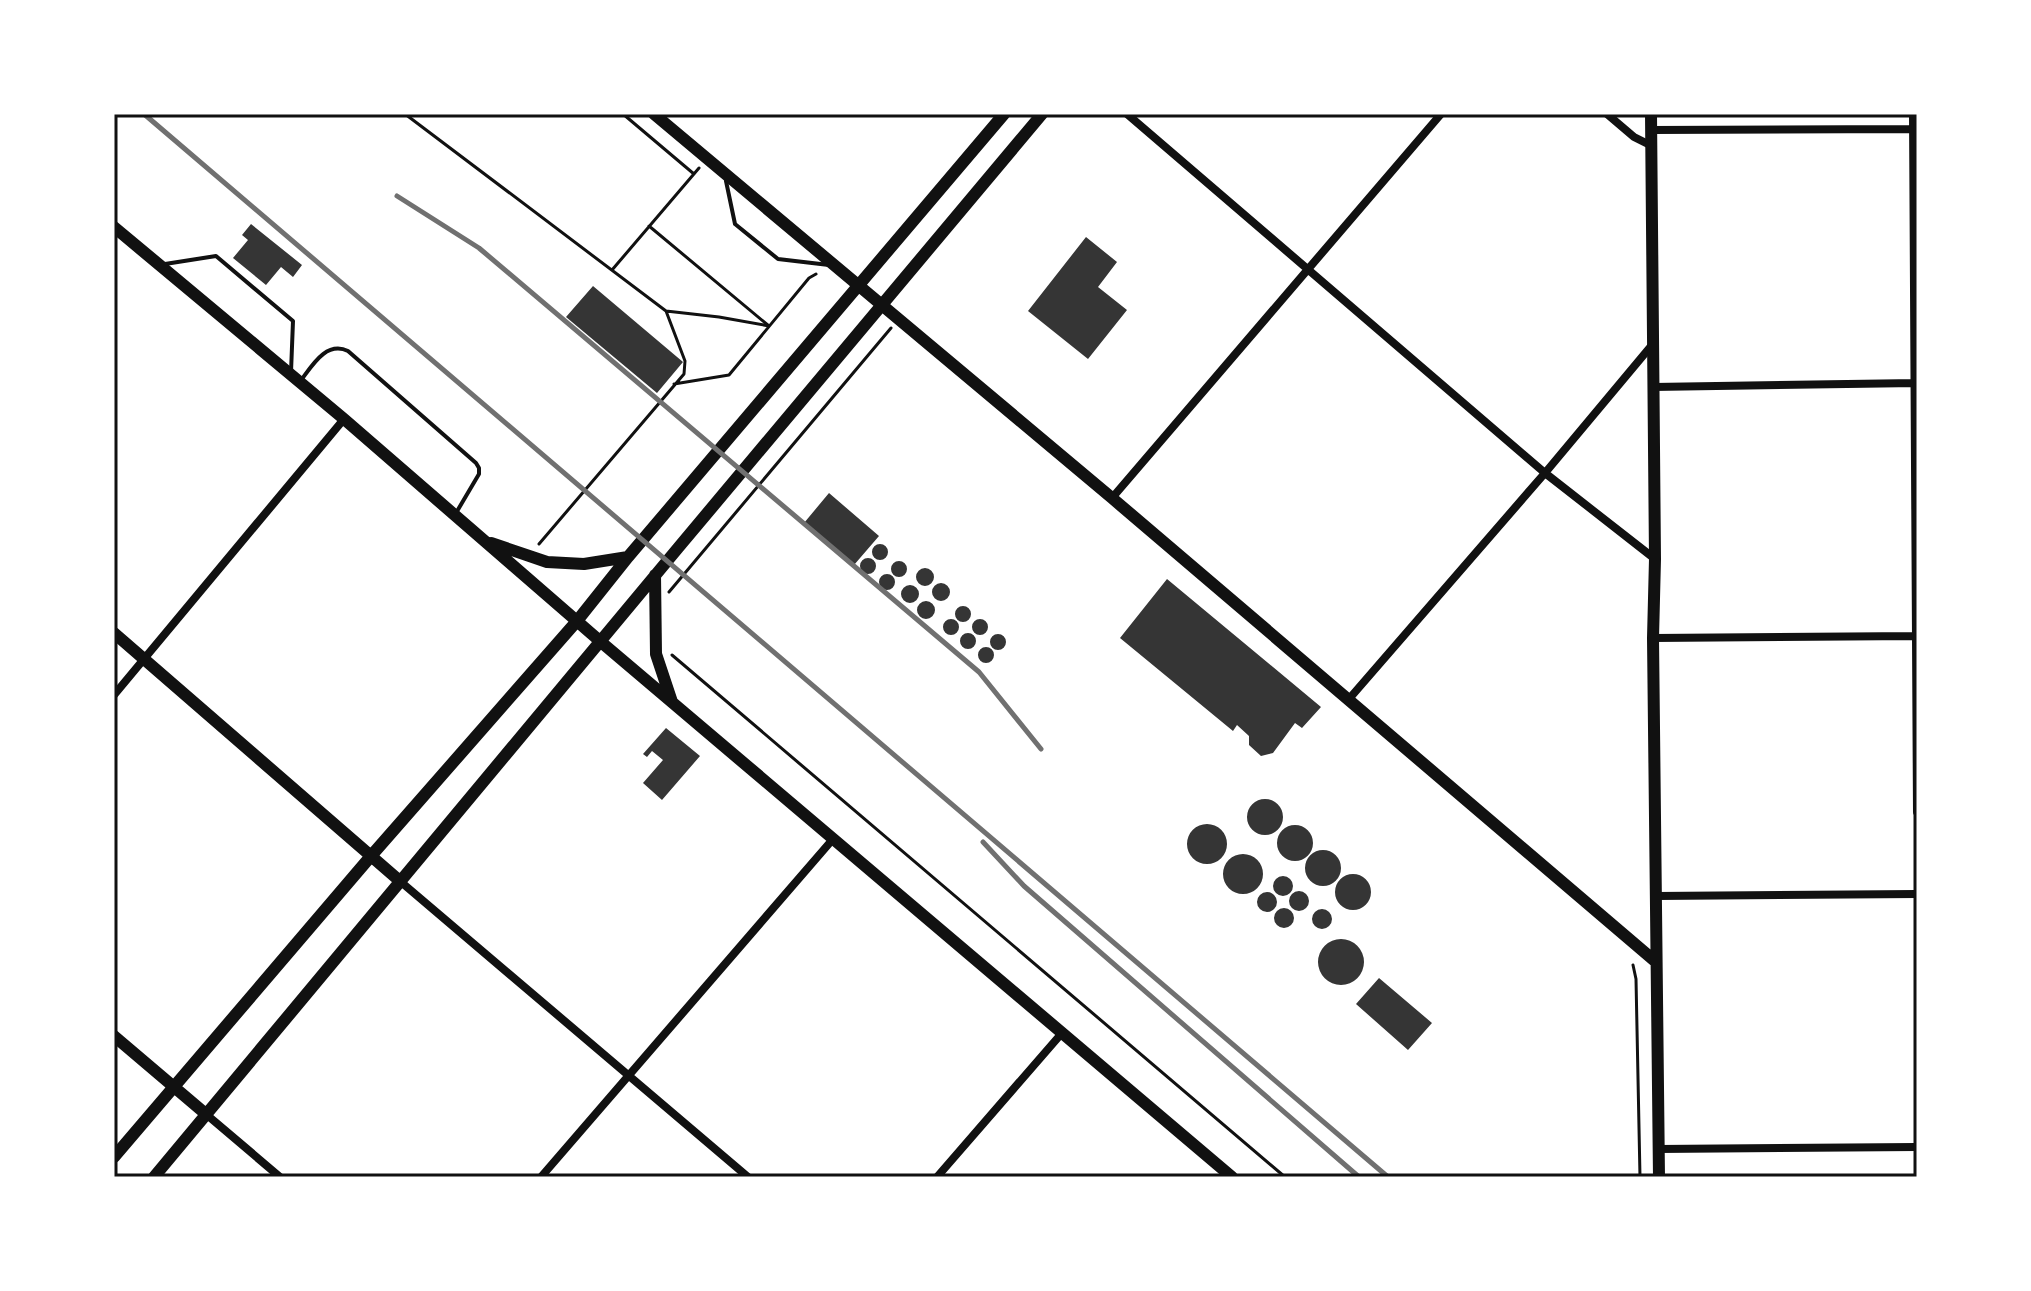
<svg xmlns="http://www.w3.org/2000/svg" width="2031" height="1291" font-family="Ubuntu,sans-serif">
	<rect width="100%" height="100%" fill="#fff"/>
	<path fill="#353535" d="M 251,224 L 302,265 L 293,277 L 281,267 L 266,285 L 233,258 L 248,240 L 242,235 Z
		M 1086,237 L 1117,262 L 1098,287 L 1127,310 L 1088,359 L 1028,311 Z
		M 593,286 L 683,362 L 657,393 L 566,317 Z
		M 829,493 L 879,536 L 854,565 L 804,523 Z
		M872 552a8 8 0 1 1 16 0a8 8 0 1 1-16 0Z
		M860 566a8 8 0 1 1 16 0a8 8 0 1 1-16 0Z
		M891 569a8 8 0 1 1 16 0a8 8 0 1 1-16 0Z
		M916 577a9 9 0 1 1 18 0a9 9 0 1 1-18 0Z
		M879 582a8 8 0 1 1 16 0a8 8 0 1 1-16 0Z
		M 1167,579 L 1321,707 L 1302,728 L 1295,723 L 1273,753 L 1261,756 L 1249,745 L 1249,736 L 1237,725 L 1233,731 L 1120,638 Z
		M932 592a9 9 0 1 1 18 0a9 9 0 1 1-18 0Z
		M901 594a9 9 0 1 1 18 0a9 9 0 1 1-18 0Z
		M917 610a9 9 0 1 1 18 0a9 9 0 1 1-18 0Z
		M955 614a8 8 0 1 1 16 0a8 8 0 1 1-16 0Z
		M943 627a8 8 0 1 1 16 0a8 8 0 1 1-16 0Z
		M972 627a8 8 0 1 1 16 0a8 8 0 1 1-16 0Z
		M960 641a8 8 0 1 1 16 0a8 8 0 1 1-16 0Z
		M990 642a8 8 0 1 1 16 0a8 8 0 1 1-16 0Z
		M978 655a8 8 0 1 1 16 0a8 8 0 1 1-16 0Z
		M 666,728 L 700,756 L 662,800 L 643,783 L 663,760 L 652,751 L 647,757 L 643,754 Z
		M1247 817a18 18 0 1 1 36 0a18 18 0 1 1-36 0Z
		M1187 844a20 20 0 1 1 40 0a20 20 0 1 1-40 0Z
		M1277 843a18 18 0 1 1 36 0a18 18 0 1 1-36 0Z
		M1305 868a18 18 0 1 1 36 0a18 18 0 1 1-36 0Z
		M1223 874a20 20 0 1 1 40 0a20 20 0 1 1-40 0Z
		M1335 892a18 18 0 1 1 36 0a18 18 0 1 1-36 0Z
		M1273 886a10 10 0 1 1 20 0a10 10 0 1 1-20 0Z
		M1289 901a10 10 0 1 1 20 0a10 10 0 1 1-20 0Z
		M1257 902a10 10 0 1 1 20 0a10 10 0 1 1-20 0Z
		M1274 918a10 10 0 1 1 20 0a10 10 0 1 1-20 0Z
		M1312 919a10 10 0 1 1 20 0a10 10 0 1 1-20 0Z
		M1318 962a23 23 0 1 1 46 0a23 23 0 1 1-46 0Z
		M 1379,978 L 1432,1023 L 1408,1050 L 1356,1004 Z"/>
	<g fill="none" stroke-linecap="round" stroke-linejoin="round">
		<path stroke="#111" stroke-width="3" d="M 405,114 L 666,311 L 685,361 L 684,374 L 539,544
			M 623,114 L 694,174
			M 649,226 L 769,326 L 719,317 L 666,311
			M 612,270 L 699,168
			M 674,384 L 729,375 L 809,278 L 816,274
			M 669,592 L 891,328
			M 672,655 L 1285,1177
			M 1633,965 L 1636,979 L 1640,1177"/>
		<path stroke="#111" stroke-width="4" d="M 726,181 L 735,224 L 778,259 L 829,265
			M 165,264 L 216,256 L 293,321 L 291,372
			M 302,379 C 313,364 327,341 348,351 L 476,463 L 479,468 L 479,474 L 456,513"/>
		<path stroke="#111" stroke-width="8" d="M 1127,114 L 1545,473 L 1655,559
			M 1607,114 L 1634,137 L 1652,146
			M 1913,114 L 1917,812
			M 1651,130 L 1916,129
			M 1653,387 L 1916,383
			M 1112,498 L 1441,114
			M 1653,638 L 1917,636
			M 114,695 L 344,419
			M 1349,699 L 1545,473 L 1652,345
			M 401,882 L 748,1177
			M 1656,896 L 1917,894
			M 207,1115 L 280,1177
			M 1658,1149 L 1917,1147
			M 541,1177 L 833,839
			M 937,1177 L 1062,1033"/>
		<path stroke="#111" stroke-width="12" d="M 654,114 L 1112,498 L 1656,962
			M 1651,114 L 1655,559 L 1653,638 L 1659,1177
			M 114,227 L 344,419 L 601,642 L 1232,1177
			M 491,543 L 547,562 L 584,564 L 628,557
			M 655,575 L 656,654 L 672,702
			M 114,633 L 401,882
			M 114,1036 L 207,1115
			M 114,1157 L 371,856 L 577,621 L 628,557 L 1004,114
			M 154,1177 L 678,548 L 1042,114"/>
		<path stroke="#707070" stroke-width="5" d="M 144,114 L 1388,1177
			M 397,196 L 479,248 L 979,672 L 1041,749
			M 983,842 L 1024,886 L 1359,1177"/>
	</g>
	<rect width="2031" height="1291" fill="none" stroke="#ffffff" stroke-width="232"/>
	<rect x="116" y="116" width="1799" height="1059" fill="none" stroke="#111" stroke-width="3"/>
</svg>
